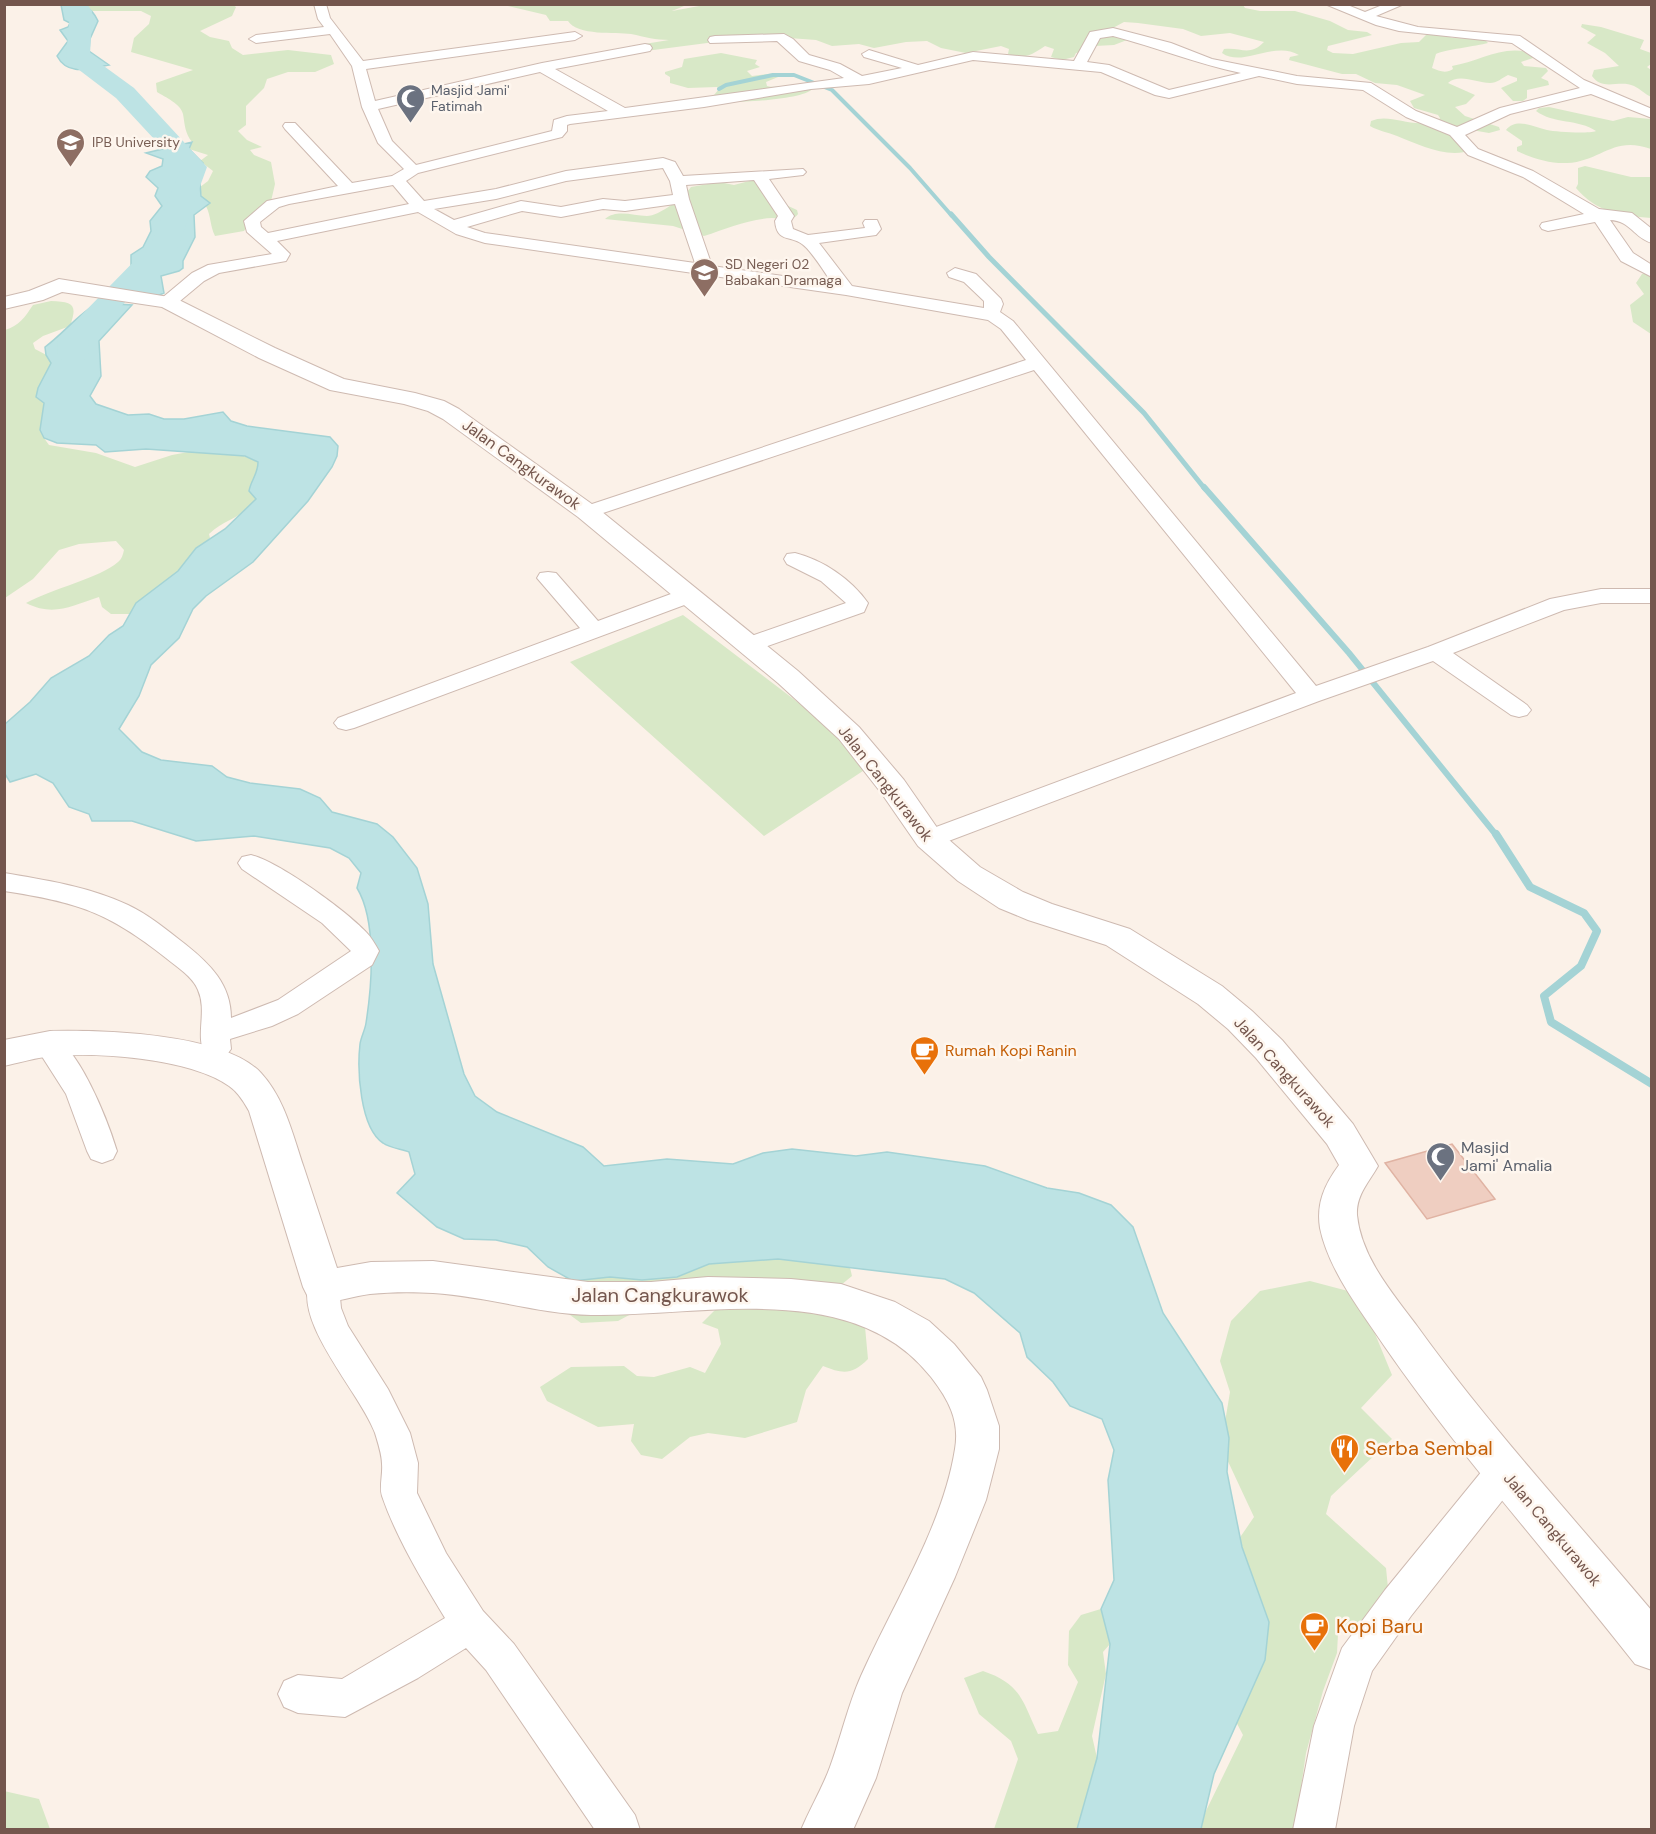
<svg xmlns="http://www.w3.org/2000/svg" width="1656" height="1834" font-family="'DM Sans',sans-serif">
	<rect width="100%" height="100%" fill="#fbf1e8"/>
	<path fill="#d8e8c7" d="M 683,4 L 684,6 L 672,11 L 710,4 L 1243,5 L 1245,8 L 1260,11 L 1295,11 L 1330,21 L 1348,30 L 1367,32 L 1372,35 L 1328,46 L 1327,50 L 1333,53 L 1353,54 L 1401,43 L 1419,42 L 1427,34 L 1435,33 L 1453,38 L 1484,39 L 1488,43 C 1477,46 1443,50 1436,54 L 1432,68 C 1439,71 1446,74 1453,69 L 1452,66 C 1479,62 1505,43 1533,54 L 1533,58 L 1521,62 L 1524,66 L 1546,68 L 1548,71 L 1541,78 L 1548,81 L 1549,85 L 1527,90 L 1527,98 L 1523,101 L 1513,101 L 1501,88 L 1517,81 L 1517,78 L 1508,75 C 1502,78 1497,83 1490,83 C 1477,83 1459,73 1448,83 L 1475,95 L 1466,104 L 1455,107 L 1465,116 L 1499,127 L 1500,130 L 1489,133 L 1460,128 L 1474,149 C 1449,160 1420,145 1397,136 C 1388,132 1378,131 1370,126 L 1371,121 C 1391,112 1411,130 1439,120 L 1440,118 L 1438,115 L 1414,108 L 1410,101 L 1425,95 L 1397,85 L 1375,83 L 1356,74 L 1342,74 L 1289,60 L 1290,57 L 1299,55 C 1274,40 1243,68 1222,53 L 1224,49 C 1242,47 1249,57 1264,42 L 1230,33 L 1201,36 L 1183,29 L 1138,23 L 1124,22 L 1111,29 L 1190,59 L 1155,49 L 1140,41 L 1127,40 L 1114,45 L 1095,46 L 1089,51 L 1076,53 L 1074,57 L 1062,60 L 1051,57 L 1054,49 L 1045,46 C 1032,55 1023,60 1008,54 L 1009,49 L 1001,46 L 966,53 L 941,48 L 927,41 L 906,42 L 874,48 L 859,44 L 832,46 L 816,40 L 761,36 L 638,52 L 631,48 L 632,46 L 669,40 C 656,40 645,37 631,34 C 616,32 577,36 568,21 L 550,21 L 546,15 L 504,5 Z
		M 75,5 L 233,5 L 236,7 L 232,16 L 200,31 L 210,37 L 229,41 L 232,48 L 243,55 L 288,50 L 331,55 L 334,64 L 315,72 L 288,72 L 267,79 L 264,88 L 246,106 L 246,125 L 238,131 L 247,140 L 262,147 L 250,150 L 254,155 L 271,162 L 275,184 L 269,210 L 253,218 L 244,231 L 215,236 C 210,226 211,216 206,206 L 210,203 L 202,198 L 200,187 L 208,181 L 213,171 L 200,161 L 208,155 L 189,149 L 192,142 C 185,133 185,126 183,114 C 181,104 165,97 157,92 L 156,83 L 193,70 L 131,52 L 134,38 L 149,24 L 151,16 L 141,11 L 81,11 Z
		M 1582,24 L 1601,27 L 1644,40 L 1640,49 L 1651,53 L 1651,64 L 1647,67 L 1651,70 L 1651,97 C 1645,94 1640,89 1634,86 C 1619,79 1603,92 1592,76 L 1594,70 L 1619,66 L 1605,53 L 1587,43 L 1596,35 L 1581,27 Z
		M 721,53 L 757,60 L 755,64 L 760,67 L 747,71 L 752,76 L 776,73 L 783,75 L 766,82 L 767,86 C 783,90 798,78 812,89 C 804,99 747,102 732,102 C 725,101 720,98 714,95 L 719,89 L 717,87 L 688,88 L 670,83 L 670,77 L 665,74 L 665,72 L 682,67 L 684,59 Z
		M 1549,107 L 1613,121 L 1628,117 L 1651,119 L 1651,149 C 1613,135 1602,161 1567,163 C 1551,164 1531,158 1517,151 L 1517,147 L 1522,145 L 1522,141 L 1506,130 C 1516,117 1534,127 1547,130 C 1556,132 1588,134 1596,131 C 1579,119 1553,124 1536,111 L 1539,108 Z
		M 1585,166 L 1631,177 L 1651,177 L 1651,218 C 1621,216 1596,212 1576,188 L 1578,184 L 1578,168 Z
		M 753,180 L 761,180 L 786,205 L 797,210 L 798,214 C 791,223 782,218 772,218 C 748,219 726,229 704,236 L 673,226 L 605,219 C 617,209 633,216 647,216 C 659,216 684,197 691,187 L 719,182 L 734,185 Z
		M 1651,272 L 1651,334 L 1633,322 L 1630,305 L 1644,294 L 1636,283 L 1642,274 Z
		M 51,301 C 73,302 78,304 70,326 L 43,336 L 33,343 L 35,349 L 56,360 L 38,388 L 44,403 L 44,438 L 49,445 L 96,453 L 135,467 L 172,455 L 205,449 L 225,448 L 258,462 L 256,499 C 240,520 226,518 209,534 L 210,538 L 189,559 L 193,568 L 139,614 L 111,614 L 102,607 L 99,597 C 71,606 54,617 26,603 C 51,589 100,578 118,562 C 122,559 123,554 124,550 L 116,541 L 79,544 L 59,550 L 33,579 L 5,598 L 5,330 C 19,326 25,317 33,305 Z
		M 683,615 L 825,723 L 869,767 L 764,836 L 570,662 Z
		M 682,1250 L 849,1263 L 852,1276 L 841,1285 L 864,1316 L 868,1359 C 852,1375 843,1374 823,1366 L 806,1390 L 797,1422 L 745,1438 L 708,1433 L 690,1437 L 662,1459 L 641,1455 L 631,1441 L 634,1424 L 598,1427 L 547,1401 L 540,1387 L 571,1367 L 624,1366 L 637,1376 L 654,1377 L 690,1367 L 705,1373 L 721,1344 L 718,1329 L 702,1323 L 734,1291 L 646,1306 L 618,1321 L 581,1323 L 555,1304 L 563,1279 L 579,1269 Z
		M 1310,1281 L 1348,1291 L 1371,1324 L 1392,1375 L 1361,1408 L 1392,1439 L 1331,1496 L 1326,1514 L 1386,1568 L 1388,1588 L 1378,1626 L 1338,1634 L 1337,1653 L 1323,1691 L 1306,1753 L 1295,1829 L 1201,1830 L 1204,1815 L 1243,1735 L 1224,1699 L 1230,1552 L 1254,1517 L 1225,1455 L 1225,1422 L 1230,1392 L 1220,1361 L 1231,1321 L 1260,1291 Z
		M 1114,1605 L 1110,1644 L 1103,1652 L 1106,1674 L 1092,1736 L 1097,1758 L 1091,1829 L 994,1829 L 1018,1759 L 1011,1741 L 979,1714 L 964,1678 L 983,1671 C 1021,1684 1022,1700 1038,1734 L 1058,1731 L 1078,1682 L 1068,1665 L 1069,1631 L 1081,1615 Z
		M 4,1791 L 39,1799 L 50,1829 L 5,1829 Z"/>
	<path fill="#bde3e4" stroke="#a4d3d5" stroke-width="1.5" d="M 61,5 C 78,4 90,3 98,21 L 90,39 L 89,51 L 109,65 C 90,68 68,77 57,56 L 68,41 L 60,30 L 68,27 L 70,23 L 64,20 Z
		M 192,142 L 189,149 L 203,163 L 199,169 L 201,196 L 210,203 L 194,215 L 195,237 L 183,261 L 183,268 L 179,271 L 161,276 L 164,293 L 155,297 L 114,290 L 131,271 L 131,255 L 143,247 L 151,231 L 150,221 L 162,206 L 155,196 L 158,188 L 146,177 L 150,171 L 162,166 L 163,159 L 146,153 Z
		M 98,303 L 132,305 L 99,341 L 101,376 L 90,396 L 96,404 L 128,415 L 149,414 L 164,419 L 184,419 L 223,412 L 231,421 L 247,426 L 330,437 L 338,446 L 337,456 L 332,467 L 308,501 L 253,562 L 206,596 L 193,609 L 179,638 L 151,665 L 139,696 L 119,729 L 142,752 L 161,760 L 212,766 L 227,777 L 250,783 L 300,789 L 320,798 L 332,812 L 377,824 L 393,837 L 417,868 L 428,904 L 433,964 L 464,1074 L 475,1096 L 497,1112 L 583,1147 L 604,1166 L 667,1159 L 733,1164 L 763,1153 L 792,1149 L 856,1156 L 887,1152 L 985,1166 L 1047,1188 L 1079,1193 L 1111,1205 L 1133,1227 L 1163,1313 L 1222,1403 L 1229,1438 L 1227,1472 L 1242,1547 L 1269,1622 L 1265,1660 L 1214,1774 L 1201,1829 L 1077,1829 L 1097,1758 L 1110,1644 L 1101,1609 L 1114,1580 L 1108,1480 L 1114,1450 L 1102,1419 L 1070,1406 L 1053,1382 L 1027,1357 L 1020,1333 L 974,1293 L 945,1279 L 778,1259 L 709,1264 L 677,1277 L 642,1280 L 610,1277 L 573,1281 L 548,1267 L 527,1247 L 496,1240 L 464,1239 L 437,1227 L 397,1193 L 415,1174 L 409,1152 C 401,1149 390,1148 383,1143 C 360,1128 357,1070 360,1044 C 361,1037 365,1030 366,1023 C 372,985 377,921 357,888 L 361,873 L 349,858 L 330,848 L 254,836 L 196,841 L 132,821 L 92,821 L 89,814 L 69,807 L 53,783 L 36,774 L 10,782 L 5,774 L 5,724 L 30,702 L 51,678 L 89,656 L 109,635 L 123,626 L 136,603 L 178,571 L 196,548 L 225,529 L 256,499 L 249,491 C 251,480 258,474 258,462 L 245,456 L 146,449 L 105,452 L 96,445 L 57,443 L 44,438 L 40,430 L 44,403 L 36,397 L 38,388 L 51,363 L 46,355 L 45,347 C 64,333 78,314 98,303 Z"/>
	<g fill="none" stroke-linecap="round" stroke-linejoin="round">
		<path stroke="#a4d3d5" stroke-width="4" d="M 719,89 L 726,85 L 773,75 L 794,75 L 832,90 L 910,168 L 952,216"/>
		<path stroke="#a4d3d5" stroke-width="5" d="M 951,214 L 989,257 L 1144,413 L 1205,489"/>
		<path stroke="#a4d3d5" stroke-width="6" d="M 1204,487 L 1349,653 L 1497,836"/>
		<path stroke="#a4d3d5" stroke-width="8" d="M 1496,834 L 1530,887 L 1584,913 L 1597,931 L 1581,966 L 1544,996 L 1551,1022 L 1652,1084"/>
		<path fill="#bde3e4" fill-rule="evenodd" d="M 64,4 L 87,4 L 92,11 L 90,56 L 134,88 L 207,167 L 178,247 L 88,341 L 89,353 L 84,360 L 73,362 L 62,360 L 57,353 L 58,339 L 151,244 L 181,168 L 116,98 L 70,63 L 66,58 L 70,12 Z"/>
	</g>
	<path fill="#efcec1" stroke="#e0b3a3" stroke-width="1.5" d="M 1452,1144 L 1495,1199 L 1427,1219 L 1385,1163 Z"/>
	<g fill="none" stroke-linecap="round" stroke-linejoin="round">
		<defs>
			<path id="minor" d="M 314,4 L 326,4 L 330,18 L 363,61 L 575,32 L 582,36 L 575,40 L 366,69 L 375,101 L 542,63 L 645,44 L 650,45 L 652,48 L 650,51 L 645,52 L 555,69 L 625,108 L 844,78 L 830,70 L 799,61 L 777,41 L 710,43 L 708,40 L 710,37 L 715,36 L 784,34 L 793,39 L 809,55 L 840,64 L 862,76 L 902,68 L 864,57 L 862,54 L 869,50 L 918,65 L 973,52 L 1074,61 L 1090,32 L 1113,28 L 1171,43 L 1212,59 L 1297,76 L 1371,83 L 1416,111 L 1457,127 L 1500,108 L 1580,88 L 1512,43 L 1399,31 L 1376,25 L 1325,4 L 1345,4 L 1365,12 L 1385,4 L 1404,4 L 1376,16 L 1418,27 L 1520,36 L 1584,80 L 1652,109 L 1652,118 L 1591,94 L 1510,114 L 1465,135 L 1478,149 L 1533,171 L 1599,209 L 1632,213 L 1652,229 L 1652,243 C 1634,238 1631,221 1610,220 L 1633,253 L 1652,265 L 1652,277 L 1621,261 L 1595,222 L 1548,231 L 1542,229 L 1540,226 L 1542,223 L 1584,214 L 1523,177 L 1468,155 L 1450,135 L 1406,117 L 1363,90 L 1297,84 L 1259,76 L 1169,98 L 1155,95 L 1101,72 L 973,60 L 869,84 L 811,89 L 704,107 L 570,124 L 567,125 L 567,131 L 562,137 L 418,173 L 406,181 L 424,201 L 496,189 L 566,171 L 663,158 L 675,162 L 683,176 L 803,169 L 806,172 L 803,175 L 769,179 L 794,216 L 791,221 L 793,229 L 808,235 L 865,228 L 863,223 L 865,220 L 877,220 L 881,229 L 876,235 L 819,243 L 852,286 L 984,308 L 984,301 L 964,282 L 949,277 L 947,273 L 955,268 L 976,274 L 1001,299 L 1003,304 L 1000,312 L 1013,321 L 1316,686 L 1428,647 L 1550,599 L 1601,589 L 1652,589 L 1652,603 L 1601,603 L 1564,610 L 1453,653 L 1527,705 L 1531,710 L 1527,715 L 1519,717 L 1511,715 L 1433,661 L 1319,701 L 938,845 L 929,847 L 920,845 L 916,839 L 920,833 L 1296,693 L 1034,370 L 594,516 L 587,518 L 580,516 L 577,512 L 580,508 L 1026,360 L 1001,329 L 988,320 L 846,295 L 485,243 L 456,234 L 418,212 L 277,241 L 290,254 L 286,261 L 219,273 L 204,281 L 174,306 L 162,306 L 159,302 L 162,298 L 192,273 L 208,265 L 272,254 L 247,232 L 244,221 L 267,201 L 338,186 L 285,129 L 283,126 L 285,123 L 295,123 L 352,183 L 392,176 L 404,169 L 378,143 L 362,107 L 352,66 L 330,34 L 256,43 L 249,39 L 256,35 L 324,27 L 318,19 ZM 1113,36 C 1156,47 1197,64 1241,73 L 1169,90 L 1109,65 L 1087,62 L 1100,38 ZM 540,72 L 608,111 L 567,116 L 554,120 L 552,131 L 416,165 L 392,141 L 378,109 ZM 663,168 L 670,181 L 673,195 L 625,201 L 603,199 L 561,207 L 521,201 L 454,220 L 434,209 L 496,199 L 566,181 ZM 754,180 L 778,216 L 775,221 C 777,243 790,235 802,244 C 811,250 825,273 832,283 L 712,266 L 689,199 L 686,185 ZM 393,185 L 409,204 L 268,233 L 261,227 L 260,222 L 279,207 L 289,204 ZM 675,204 L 695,263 L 485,233 L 467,227 L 522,211 L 561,217 L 603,209 L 625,211 Z
				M 795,553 C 823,560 851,579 868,603 L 864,612 L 756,650 L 748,652 L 740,650 L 737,645 L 740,640 L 846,603 L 821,581 L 787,564 L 784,559 L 787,554 Z
				M 548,572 L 556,573 L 598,621 L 679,591 L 687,589 L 695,591 L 698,596 L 695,601 L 354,728 L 346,730 L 338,728 L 334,723 L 338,718 L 580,628 L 537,578 L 540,573 Z
				M 251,855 C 279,862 345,910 366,932 C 371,937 375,944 379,951 L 372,965 L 298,1014 L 272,1026 L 230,1039 L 231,1049 L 226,1056 L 216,1059 L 206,1056 C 194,1037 208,1012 198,990 C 193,977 177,967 166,958 C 108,912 77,902 4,891 L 4,873 C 46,880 90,887 128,905 C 149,915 167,930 185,944 C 210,964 231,984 231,1018 L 278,1000 L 351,951 L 322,923 L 242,869 L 238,863 L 242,857 Z
				M 48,1034 C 78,1043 108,1121 117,1151 L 113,1159 L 102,1163 L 91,1159 L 87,1151 L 66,1094 L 34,1044 L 38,1037 Z
				M 323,1274 L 335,1278 L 339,1287 L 341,1308 L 348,1326 L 388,1389 L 410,1433 L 418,1463 L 417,1493 L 446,1553 L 483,1611 L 514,1644 L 635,1815 L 640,1830 L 595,1830 L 486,1670 L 466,1648 L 418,1678 L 345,1717 L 298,1713 L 284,1707 L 278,1694 L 284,1681 L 298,1675 L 342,1679 L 445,1618 C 423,1582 396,1537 382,1496 C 379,1487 383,1475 382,1464 C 382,1455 378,1443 375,1433 C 360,1392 290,1320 311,1278 Z
				M 1504,1455 L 1517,1460 L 1522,1471 L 1517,1482 L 1411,1616 L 1372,1671 L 1354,1726 L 1335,1830 L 1293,1830 L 1314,1726 L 1342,1648 L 1385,1590 L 1491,1460 Z"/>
			<path id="tertiary" d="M 59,279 L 175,298 L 275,348 L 344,379 L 415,393 L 444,401 L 459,409 L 596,507 L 798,671 L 859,727 L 904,780 L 940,832 L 980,867 L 1023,892 L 1052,904 L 1130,929 L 1222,986 L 1252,1011 L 1282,1040 L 1353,1124 L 1378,1166 C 1369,1182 1356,1195 1357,1215 C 1361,1257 1393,1294 1417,1326 C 1489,1426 1573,1517 1652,1611 L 1652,1670 L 1635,1664 C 1552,1558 1462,1458 1385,1347 C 1361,1311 1329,1271 1320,1228 C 1316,1203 1325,1184 1339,1165 L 1327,1144 L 1256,1058 L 1228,1029 L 1198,1004 L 1106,945 L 1028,920 L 999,908 L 958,881 L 918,846 L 882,794 L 839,739 L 778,683 L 578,517 L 443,419 L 428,411 L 404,404 L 330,390 L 259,358 L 162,307 L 62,292 L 43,300 L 4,309 L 4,297 L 29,291 Z
				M 50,1031 C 103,1030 224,1033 261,1073 C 285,1099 293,1136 304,1168 C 315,1201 326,1235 337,1268 L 371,1262 L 433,1261 L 588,1282 L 651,1282 L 708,1277 L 791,1279 L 841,1284 L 895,1302 L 929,1321 L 954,1344 L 981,1377 L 987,1390 L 999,1426 L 999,1449 L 986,1500 L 955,1577 L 902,1693 L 876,1778 L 853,1830 L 801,1830 C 810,1808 822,1789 830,1767 C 841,1737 848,1705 861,1676 C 893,1604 943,1526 955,1449 C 960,1420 948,1399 931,1377 C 853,1277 700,1317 591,1315 C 538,1314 486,1296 433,1293 C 413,1292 390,1292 370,1294 C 348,1297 330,1306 309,1299 L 303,1287 L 249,1111 C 244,1102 238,1092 229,1086 C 190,1058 93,1051 45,1057 C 31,1059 18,1063 4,1066 L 4,1040 Z"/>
		</defs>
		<use href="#minor" stroke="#cebab1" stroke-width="2"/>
		<use href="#tertiary" stroke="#cebab1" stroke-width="2"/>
		<use href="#minor" fill="#fff" fill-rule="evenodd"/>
		<use href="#tertiary" fill="#fff" fill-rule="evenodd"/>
	</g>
	<defs>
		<symbol id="mosque-pin" viewBox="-11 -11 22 30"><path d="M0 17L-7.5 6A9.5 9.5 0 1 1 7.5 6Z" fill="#6b7280" stroke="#fef6ee"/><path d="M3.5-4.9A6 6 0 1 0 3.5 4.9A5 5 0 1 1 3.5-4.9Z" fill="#fff"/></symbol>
		<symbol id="university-pin" viewBox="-11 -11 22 30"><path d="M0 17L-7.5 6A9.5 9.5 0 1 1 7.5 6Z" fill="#8d6e63" stroke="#fef6ee"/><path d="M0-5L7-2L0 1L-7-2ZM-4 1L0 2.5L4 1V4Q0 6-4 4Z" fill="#fff"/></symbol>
		<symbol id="school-pin" viewBox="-11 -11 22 30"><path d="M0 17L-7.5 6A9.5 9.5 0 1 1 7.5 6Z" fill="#8d6e63" stroke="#fef6ee"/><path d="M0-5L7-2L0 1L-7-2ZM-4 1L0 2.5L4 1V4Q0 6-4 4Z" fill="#fff"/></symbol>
		<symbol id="cafe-pin" viewBox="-11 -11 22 30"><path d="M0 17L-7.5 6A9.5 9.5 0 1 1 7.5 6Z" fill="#e8710a" stroke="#fef6ee"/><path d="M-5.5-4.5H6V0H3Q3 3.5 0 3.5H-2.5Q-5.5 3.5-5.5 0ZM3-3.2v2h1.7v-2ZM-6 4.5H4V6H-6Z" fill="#fff"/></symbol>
		<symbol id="restaurant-pin" viewBox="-11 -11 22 30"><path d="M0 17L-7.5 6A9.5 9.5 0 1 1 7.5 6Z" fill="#e8710a" stroke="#fef6ee"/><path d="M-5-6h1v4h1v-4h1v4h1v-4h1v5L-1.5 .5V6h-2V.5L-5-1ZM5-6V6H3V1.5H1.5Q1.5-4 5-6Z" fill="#fff"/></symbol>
	</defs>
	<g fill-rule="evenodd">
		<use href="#mosque-pin" x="394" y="82" width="33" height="45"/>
		<use href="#university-pin" x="54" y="126" width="33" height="45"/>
		<use href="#school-pin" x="688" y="256" width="33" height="45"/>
		<use href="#cafe-pin" x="908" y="1034" width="33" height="45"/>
		<use href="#mosque-pin" x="1424" y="1140" width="33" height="45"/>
		<use href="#restaurant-pin" x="1328" y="1432" width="33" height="45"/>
		<use href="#cafe-pin" x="1298" y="1610" width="33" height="45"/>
	</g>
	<g text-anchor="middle" stroke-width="5" stroke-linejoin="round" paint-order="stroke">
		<g font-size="14" fill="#5b616d" stroke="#fef6ee" text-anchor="start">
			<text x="431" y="95">Masjid Jami'<tspan x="431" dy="16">Fatimah</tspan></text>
		</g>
		<g font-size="14" fill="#785e54" stroke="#fef6ee" text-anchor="start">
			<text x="92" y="147">IPB University</text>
			<text x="725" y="269">SD Negeri 02<tspan x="725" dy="16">Babakan Dramaga</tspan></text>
		</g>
		<g font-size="16" fill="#74564d" stroke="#fef6ee">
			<text transform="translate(522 464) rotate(36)" y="6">Jalan Cangkurawok</text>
			<text transform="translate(886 783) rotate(52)" y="6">Jalan Cangkurawok</text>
			<text transform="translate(1285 1072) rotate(48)" y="6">Jalan Cangkurawok</text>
			<text transform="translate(1553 1529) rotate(50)" y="6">Jalan Cangkurawok</text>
		</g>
		<g font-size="16" fill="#c56008" stroke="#fef6ee" text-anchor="start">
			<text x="945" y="1056">Rumah Kopi Ranin</text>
		</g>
		<g font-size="16" fill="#5b616d" stroke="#fef6ee" text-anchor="start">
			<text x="1461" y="1153">Masjid<tspan x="1461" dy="18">Jami' Amalia</tspan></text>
		</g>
		<g font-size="20" fill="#74564d" stroke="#fef6ee">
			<text x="660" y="1302">Jalan Cangkurawok</text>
		</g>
		<g font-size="20" fill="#c56008" stroke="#fef6ee" text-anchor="start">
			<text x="1365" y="1455">Serba Sembal</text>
			<text x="1336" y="1633">Kopi Baru</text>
		</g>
	</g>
	<rect width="1656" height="1834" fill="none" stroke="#74564d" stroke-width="12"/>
</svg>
